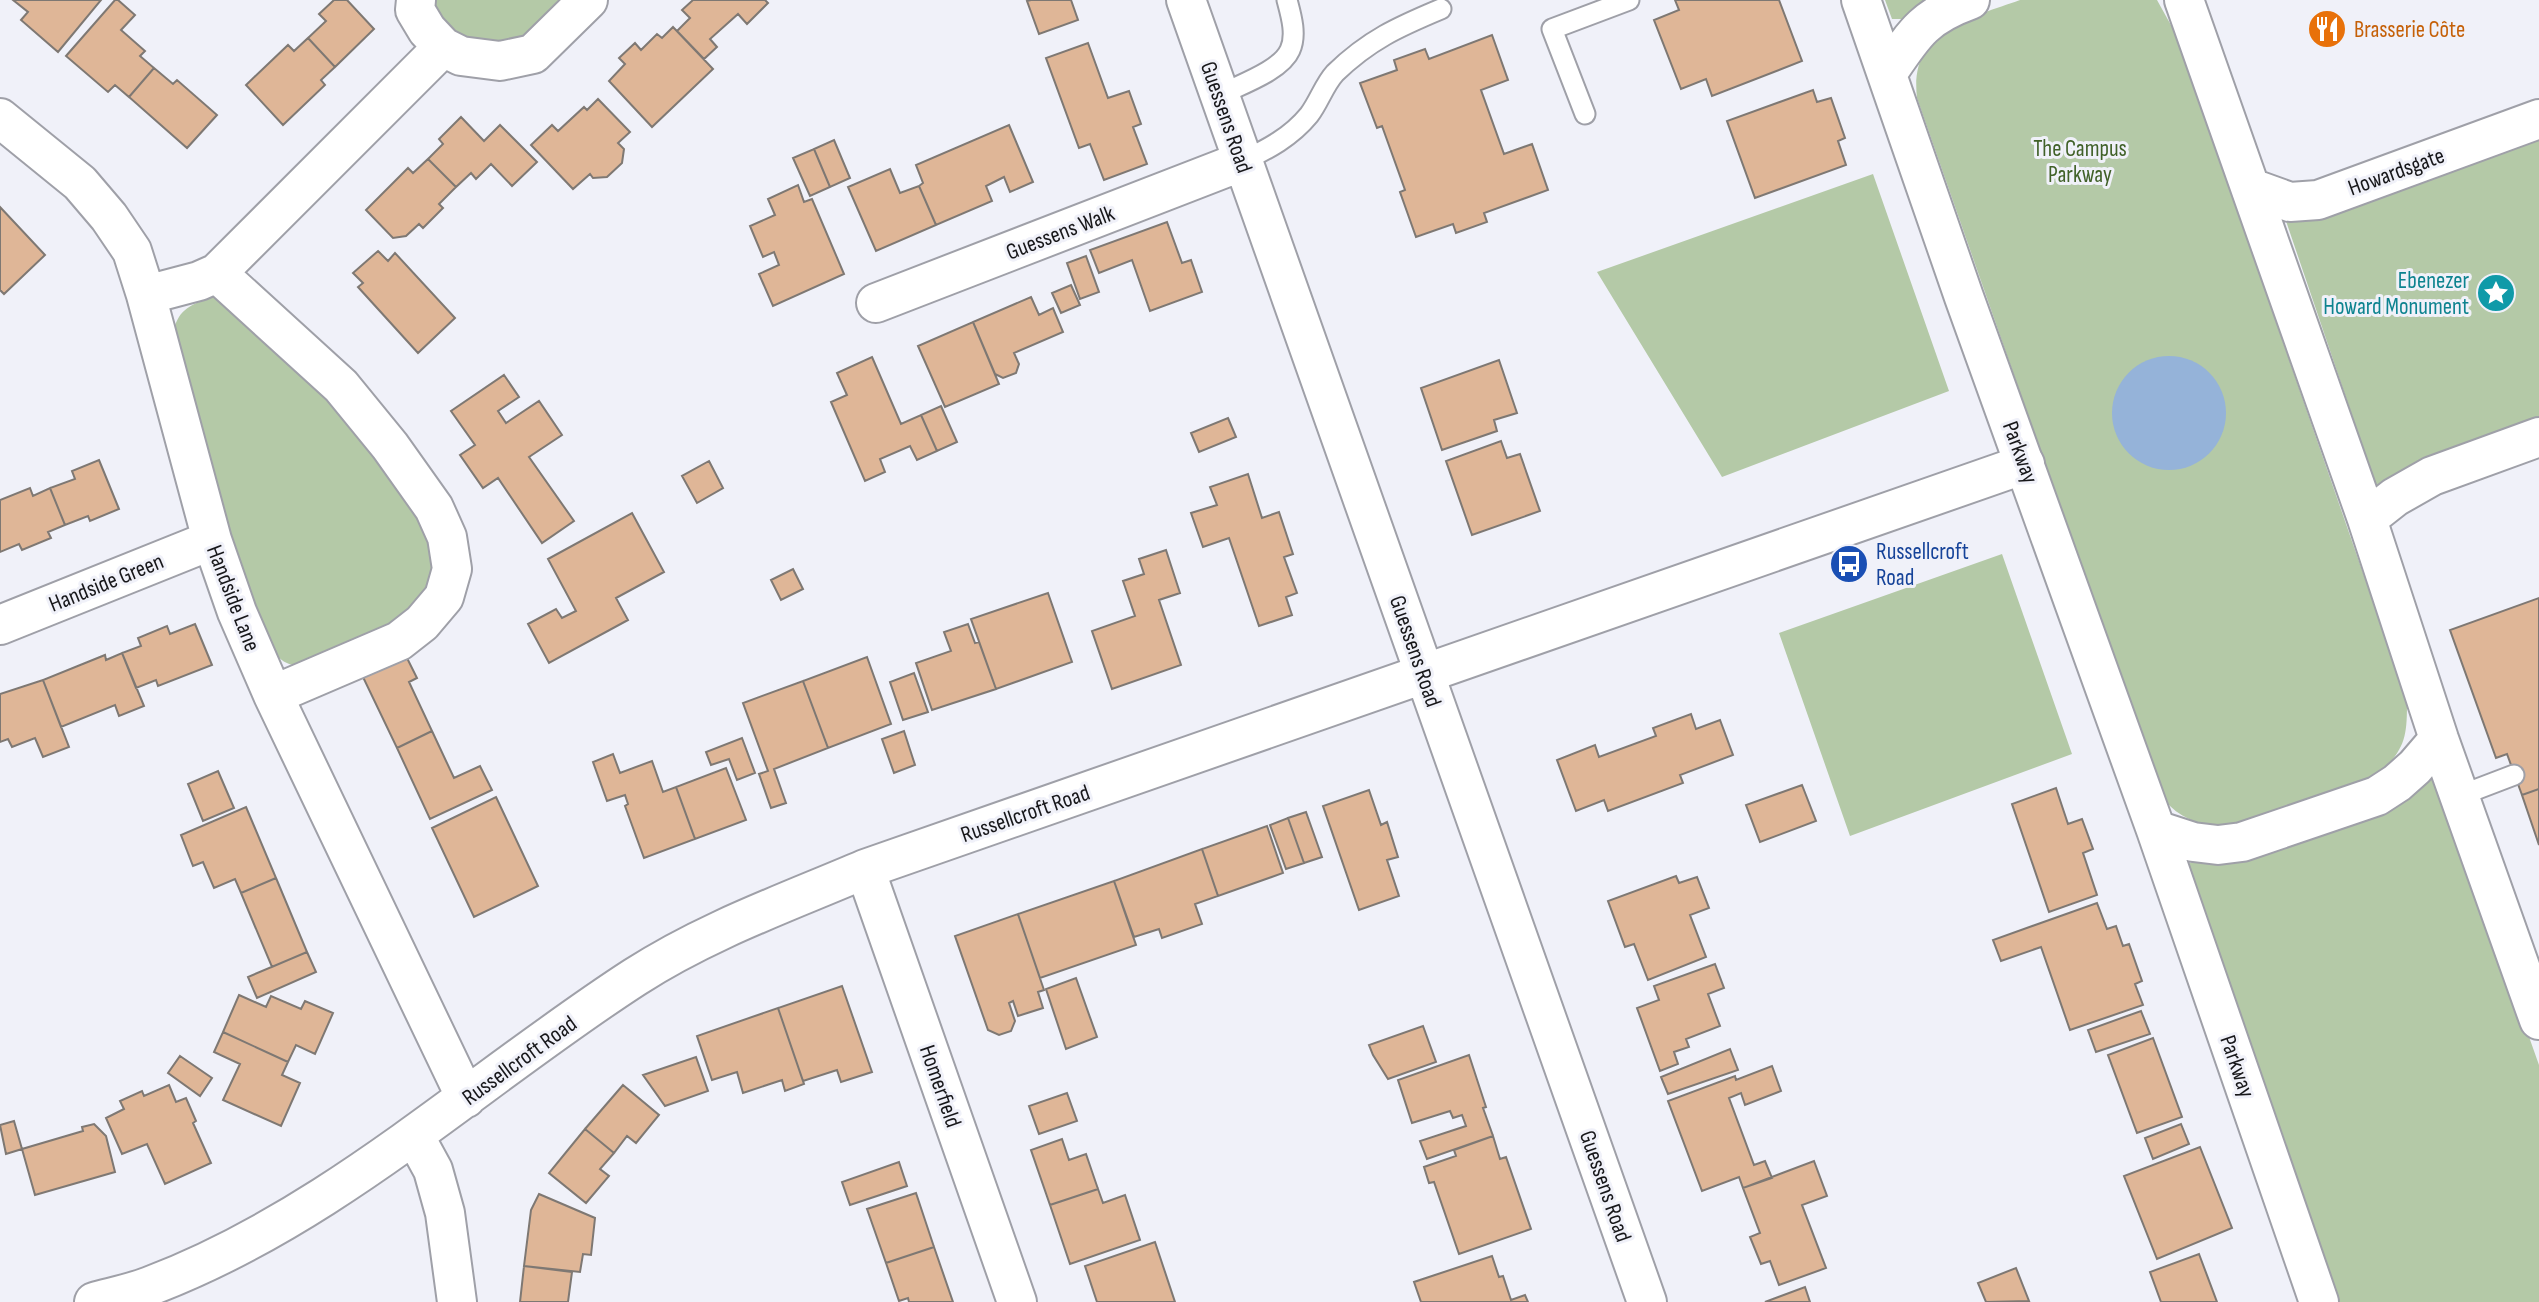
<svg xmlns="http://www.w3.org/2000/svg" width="2539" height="1302" font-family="'Sofia Sans Condensed',sans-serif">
	<rect width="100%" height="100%" fill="#f0f1f9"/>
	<path fill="#b4c9a7" d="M 434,0 L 576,0 L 521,42 L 494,47 L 451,37 L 437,17 Z
		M 1885,0 L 1927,0 L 1904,19 L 1892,19 Z
		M 2020,0 L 2157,0 L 2177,36 L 2407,700 C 2407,737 2406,747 2379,775 L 2233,827 C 2211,828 2186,822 2170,806 C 2165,801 2161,793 2158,787 L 1917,98 C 1909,29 1968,19 2020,0 Z
		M 2539,140 L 2539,422 L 2377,489 L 2285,218 L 2351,206 Z
		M 1873,174 L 1949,391 L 1722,477 L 1597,272 Z
		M 212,297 L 224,299 L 337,399 L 439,543 L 423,607 L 411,620 L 304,667 C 280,665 276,655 263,637 L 207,462 L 172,336 C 178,310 187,306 212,297 Z
		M 2002,554 L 2072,754 L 1850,836 L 1779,633 Z
		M 2434,779 L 2439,783 L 2539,1065 L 2539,1302 L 2339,1302 L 2187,872 L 2188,864 L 2196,860 Z"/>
	<path fill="#95b3d9" d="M2112 413a57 57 0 1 1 114 0a57 57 0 1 1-114 0Z"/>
	<path fill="#dfb697" stroke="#7e7873" stroke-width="2" d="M 13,0 L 101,0 L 58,52 L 21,20 L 28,12 Z
		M 115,0 L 118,0 L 135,15 L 121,30 L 145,51 L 140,56 L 154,68 L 129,97 L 115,85 L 108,92 L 66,56 Z
		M 334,0 L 347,0 L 374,29 L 335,67 L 308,38 L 326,21 L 319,14 Z
		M 693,0 L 765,0 L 768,3 L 747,24 L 738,14 L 710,39 L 717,47 L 704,59 L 677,31 L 690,18 L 682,10 Z
		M 1031,0 L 1071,0 L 1078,20 L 1039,34 L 1027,1 Z
		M 1675,0 L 1779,0 L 1802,61 L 1712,96 L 1706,79 L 1681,89 L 1654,20 L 1679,10 Z
		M 673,27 L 713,69 L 652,127 L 609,81 L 625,64 L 619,58 L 635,43 L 641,50 L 657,34 L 662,38 Z
		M 1492,35 L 1508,80 L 1481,90 L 1504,154 L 1532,144 L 1548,190 L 1484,213 L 1487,222 L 1456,233 L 1453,224 L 1416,237 L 1400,192 L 1405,190 L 1382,126 L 1377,128 L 1360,83 L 1397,70 L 1394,60 L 1425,49 L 1429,59 Z
		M 308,38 L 335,67 L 321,80 L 325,85 L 283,125 L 246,85 L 288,45 L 294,51 Z
		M 1088,43 L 1108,98 L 1129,91 L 1141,124 L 1133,127 L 1147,164 L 1104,180 L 1090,144 L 1079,148 L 1046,58 Z
		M 154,68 L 173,84 L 177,80 L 217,115 L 187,148 L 129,97 Z
		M 1813,90 L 1817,102 L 1831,98 L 1845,138 L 1838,141 L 1846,165 L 1755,198 L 1727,121 Z
		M 598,99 L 630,132 L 618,143 L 624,149 L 622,163 L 607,177 L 593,178 L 590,174 L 573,189 L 531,145 L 552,125 L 558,131 L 584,107 L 587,110 Z
		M 461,117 L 484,141 L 500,125 L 537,162 L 512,186 L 491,164 L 476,179 L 471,173 L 456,187 L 428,159 L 443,144 L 439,139 Z
		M 1009,125 L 1033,182 L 1010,192 L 1004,177 L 986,186 L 992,201 L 936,225 L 919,186 L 923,183 L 916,165 Z
		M 834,140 L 850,178 L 830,187 L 814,149 Z
		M 814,149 L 830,187 L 810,196 L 793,158 Z
		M 428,159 L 456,187 L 439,204 L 443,208 L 423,228 L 419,224 L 406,236 L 393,238 L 366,210 L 408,168 L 413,173 Z
		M 890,169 L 900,193 L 919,186 L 936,225 L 876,251 L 848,187 Z
		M 798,185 L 804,202 L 812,199 L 844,274 L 773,306 L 759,274 L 779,265 L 774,252 L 763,257 L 750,226 L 775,215 L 768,199 Z
		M 0,207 L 45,255 L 4,294 L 0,290 Z
		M 1167,222 L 1182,263 L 1191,260 L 1202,292 L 1150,311 L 1132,260 L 1099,273 L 1090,250 Z
		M 378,251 L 388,261 L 395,253 L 455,318 L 418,353 L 358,287 L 363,283 L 353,273 Z
		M 1086,256 L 1099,292 L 1080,299 L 1067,263 Z
		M 1071,285 L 1080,305 L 1061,313 L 1052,293 Z
		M 1031,297 L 1039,315 L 1053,308 L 1063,332 L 1014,353 L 1019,364 L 1016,373 L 1003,378 L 995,374 L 973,322 Z
		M 973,322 L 999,384 L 945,407 L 918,346 Z
		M 872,357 L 901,424 L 921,415 L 937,451 L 917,460 L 910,446 L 880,459 L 885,472 L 865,481 L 831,402 L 847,395 L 837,373 Z
		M 1499,360 L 1517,413 L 1494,420 L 1497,431 L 1442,450 L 1421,388 Z
		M 504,375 L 519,397 L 498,411 L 506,423 L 539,401 L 562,435 L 529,457 L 574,521 L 542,543 L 498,478 L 483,488 L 460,455 L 475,445 L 451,411 Z
		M 941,406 L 957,442 L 937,451 L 921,415 Z
		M 1228,418 L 1236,437 L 1199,452 L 1191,433 Z
		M 1501,441 L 1507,458 L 1520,454 L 1540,511 L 1472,535 L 1446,461 Z
		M 99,460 L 119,509 L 90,521 L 88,516 L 65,525 L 50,488 L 75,479 L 72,471 Z
		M 709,461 L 723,488 L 697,503 L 682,476 Z
		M 1248,474 L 1262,518 L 1279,512 L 1293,554 L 1284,557 L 1297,593 L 1286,597 L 1292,615 L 1259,626 L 1229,538 L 1203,547 L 1191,513 L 1217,505 L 1210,487 Z
		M 30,488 L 33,496 L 50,488 L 65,525 L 48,532 L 51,538 L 22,550 L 19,544 L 0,552 L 0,500 Z
		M 632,513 L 664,572 L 616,598 L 628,620 L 549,663 L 528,624 L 556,609 L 562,618 L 576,611 L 548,559 Z
		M 1166,550 L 1180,593 L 1159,600 L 1181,665 L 1112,689 L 1092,631 L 1135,616 L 1123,581 L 1144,574 L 1139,559 Z
		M 793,569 L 803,589 L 781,600 L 771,580 Z
		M 1048,593 L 1072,662 L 996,689 L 971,619 Z
		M 2539,598 L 2539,789 L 2522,795 L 2507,754 L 2496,758 L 2450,630 Z
		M 195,624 L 212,665 L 158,686 L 156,680 L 136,688 L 122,653 L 141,646 L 138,638 L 167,626 L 170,634 Z
		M 968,624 L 975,643 L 979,642 L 996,689 L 932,710 L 916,663 L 951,651 L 944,632 Z
		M 122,653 L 144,706 L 119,716 L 115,705 L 61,727 L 43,680 L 105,655 L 106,660 Z
		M 405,654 L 417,678 L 409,682 L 432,731 L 397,748 L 362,675 Z
		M 867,657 L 891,724 L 828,748 L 803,681 Z
		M 914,673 L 928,712 L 903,720 L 890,682 Z
		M 43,680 L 69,747 L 43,757 L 35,738 L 12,747 L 8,739 L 0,742 L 0,694 Z
		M 803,681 L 828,748 L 774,769 L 786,803 L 771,808 L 759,774 L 768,771 L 743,703 Z
		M 1691,714 L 1696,729 L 1720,720 L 1733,755 L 1680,775 L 1683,783 L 1608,811 L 1604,800 L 1576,811 L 1557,760 L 1595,745 L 1599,757 L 1656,736 L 1653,728 Z
		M 432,731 L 454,778 L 480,766 L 492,790 L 430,819 L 397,748 Z
		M 904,731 L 915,765 L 894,773 L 882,739 Z
		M 742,738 L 755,773 L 737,780 L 729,759 L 711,765 L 706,752 Z
		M 613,754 L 620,773 L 652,761 L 663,792 L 676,787 L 695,839 L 644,858 L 625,806 L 628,804 L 625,795 L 607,801 L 593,762 Z
		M 726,768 L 746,820 L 695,839 L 676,787 Z
		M 218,771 L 234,808 L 203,821 L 188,784 Z
		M 1802,785 L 1816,821 L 1760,842 L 1746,805 Z
		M 2056,788 L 2068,824 L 2082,819 L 2093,849 L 2083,853 L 2097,895 L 2049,912 L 2012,804 Z
		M 2539,789 L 2539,845 L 2522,795 Z
		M 1369,790 L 1381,825 L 1387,822 L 1398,857 L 1387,860 L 1399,896 L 1359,910 L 1323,806 Z
		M 496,797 L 538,886 L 474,917 L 432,828 Z
		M 246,807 L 276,878 L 241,893 L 235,879 L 214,888 L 203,862 L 193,866 L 181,835 Z
		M 1306,812 L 1322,857 L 1304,863 L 1288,818 Z
		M 1288,818 L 1304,863 L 1286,869 L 1270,825 Z
		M 1267,826 L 1283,873 L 1218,896 L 1202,849 Z
		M 1202,849 L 1218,896 L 1195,904 L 1202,924 L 1162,938 L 1159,929 L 1134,937 L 1114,881 Z
		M 1676,876 L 1679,883 L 1697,877 L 1709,908 L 1690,915 L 1706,957 L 1648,980 L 1634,944 L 1625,947 L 1608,901 Z
		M 276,878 L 307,952 L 272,967 L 241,893 Z
		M 1114,881 L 1136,945 L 1040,978 L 1018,914 Z
		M 2097,903 L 2107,929 L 2116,926 L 2123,946 L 2129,944 L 2142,981 L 2135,984 L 2143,1005 L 2070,1030 L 2041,947 L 2001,961 L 1993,940 Z
		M 1018,914 L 1044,990 L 1038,992 L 1043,1008 L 1018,1016 L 1013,1001 L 1009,1003 L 1015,1021 L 1011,1031 L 999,1035 L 988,1030 L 955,936 Z
		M 307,952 L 316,972 L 257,998 L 248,977 Z
		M 1715,964 L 1724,988 L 1708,994 L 1720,1026 L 1686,1039 L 1689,1047 L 1674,1052 L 1678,1064 L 1660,1071 L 1637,1008 L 1659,1000 L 1654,986 Z
		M 1076,978 L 1097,1037 L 1066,1049 L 1046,989 Z
		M 842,986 L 872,1072 L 841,1082 L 837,1070 L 803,1081 L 778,1008 Z
		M 239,995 L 266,1007 L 271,996 L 301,1009 L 305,1001 L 333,1013 L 315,1054 L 296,1045 L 288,1062 L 223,1032 Z
		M 778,1008 L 804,1084 L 785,1091 L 782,1080 L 743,1093 L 737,1072 L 712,1080 L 697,1036 Z
		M 2141,1011 L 2150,1034 L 2096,1052 L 2088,1030 Z
		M 1423,1026 L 1436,1062 L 1388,1079 L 1373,1055 L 1369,1045 Z
		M 223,1032 L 288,1062 L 282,1075 L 300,1083 L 281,1126 L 223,1100 L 240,1064 L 214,1052 Z
		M 2153,1038 L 2182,1117 L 2137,1133 L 2108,1055 Z
		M 1730,1049 L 1738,1070 L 1668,1094 L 1661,1077 Z
		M 1469,1055 L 1486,1107 L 1483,1108 L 1493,1136 L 1427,1159 L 1420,1141 L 1466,1126 L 1462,1115 L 1453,1118 L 1450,1111 L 1412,1123 L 1398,1080 Z
		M 180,1056 L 212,1078 L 200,1096 L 168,1073 Z
		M 696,1057 L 708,1091 L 665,1106 L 643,1075 Z
		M 1772,1066 L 1781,1091 L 1745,1105 L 1741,1093 L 1729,1098 L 1754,1165 L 1765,1161 L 1772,1178 L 1743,1188 L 1739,1177 L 1702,1191 L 1668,1101 L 1735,1076 L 1736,1080 Z
		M 169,1085 L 176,1102 L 186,1098 L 196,1121 L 193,1123 L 211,1163 L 165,1184 L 147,1144 L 122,1154 L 106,1118 L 124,1109 L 120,1101 L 142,1091 L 144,1096 Z
		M 623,1085 L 659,1115 L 636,1143 L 627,1136 L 614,1153 L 585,1129 Z
		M 1067,1093 L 1077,1121 L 1039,1134 L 1029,1106 Z
		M 14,1121 L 22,1149 L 6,1154 L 0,1125 Z
		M 94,1124 L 106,1136 L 115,1172 L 35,1195 L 22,1149 L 83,1131 L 82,1127 Z
		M 2181,1124 L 2189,1144 L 2153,1159 L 2145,1138 Z
		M 585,1129 L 614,1153 L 600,1169 L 609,1176 L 586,1203 L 549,1173 Z
		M 1493,1136 L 1500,1159 L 1506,1157 L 1531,1229 L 1459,1254 L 1434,1182 L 1429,1183 L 1424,1167 L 1456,1156 L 1454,1150 Z
		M 1062,1139 L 1069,1160 L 1086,1154 L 1098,1189 L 1050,1205 L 1031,1150 Z
		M 2200,1147 L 2232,1228 L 2157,1259 L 2124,1176 Z
		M 1814,1161 L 1827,1196 L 1802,1205 L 1826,1268 L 1779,1285 L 1770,1261 L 1761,1264 L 1750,1237 L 1760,1233 L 1743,1188 Z
		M 899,1162 L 907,1186 L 850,1205 L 842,1182 Z
		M 1098,1189 L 1103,1203 L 1125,1195 L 1140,1240 L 1070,1264 L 1050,1205 Z
		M 916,1193 L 934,1247 L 886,1263 L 867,1209 Z
		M 539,1194 L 595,1218 L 591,1255 L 583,1254 L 580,1272 L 524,1266 L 531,1210 Z
		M 1155,1242 L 1175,1302 L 1097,1302 L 1085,1266 Z
		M 934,1247 L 953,1302 L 909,1302 L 908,1298 L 899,1301 L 886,1263 Z
		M 2199,1254 L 2217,1302 L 2161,1302 L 2150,1272 Z
		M 1492,1256 L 1499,1277 L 1503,1276 L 1511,1300 L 1525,1295 L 1528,1302 L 1421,1302 L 1414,1282 Z
		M 524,1266 L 572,1272 L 568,1302 L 520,1302 Z
		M 2016,1268 L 2029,1301 L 1986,1302 L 1978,1283 Z
		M 1805,1287 L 1810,1302 L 1765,1302 Z"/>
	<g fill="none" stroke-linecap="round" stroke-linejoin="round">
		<defs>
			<path id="lane" d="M 1220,95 C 1239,85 1281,71 1290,50 C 1297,35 1291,15 1287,0
				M 1585,114 L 1552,29 L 1629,0
				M 1243,161 C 1268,149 1291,137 1309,115 C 1319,102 1324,85 1335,73 C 1369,40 1398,27 1441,9
				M 2459,796 L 2514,775"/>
			<path id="street" d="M 416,0 L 415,10 L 427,30 L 443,47 L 461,56 L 500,61 L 533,54 L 588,0
				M 1186,0 L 1647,1302
				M 0,118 L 80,183 L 109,217 L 132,251 L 146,295 L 212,540 L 237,612 L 273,695 L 466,1098
				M 217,273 L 341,386 L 390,446 L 434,508 L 447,537 L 452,569 L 444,597 L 422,623 L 399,641 L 273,695
				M 146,295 L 199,281 L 217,273 L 443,47
				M 876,303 L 1243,161
				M 0,625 L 212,540
				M 865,869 L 1017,1302
				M 415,1137 L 433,1170 L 445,1213 L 457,1302
				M 94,1302 C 112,1297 132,1293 150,1286 C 332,1217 474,1081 635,977 C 706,931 788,902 865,869 L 2025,464"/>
			<path id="secondary" d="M 1861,0 L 1964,297 L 2156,830 L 2319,1302
				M 2184,0 L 2367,519 L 2439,739 L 2539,1020
				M 1887,74 C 1914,34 1923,17 1970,0
				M 2251,188 L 2290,202 L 2318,200 L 2539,119
				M 2367,519 L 2395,497 L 2432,476 L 2539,437
				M 2156,830 L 2193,842 L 2218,845 L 2242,842 L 2377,796 L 2397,783 L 2415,767 L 2439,739"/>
		</defs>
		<use href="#lane" stroke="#9fa0a8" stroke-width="23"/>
		<use href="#street" stroke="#9fa0a8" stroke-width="42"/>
		<use href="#secondary" stroke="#9fa0a8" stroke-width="42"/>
		<use href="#lane" stroke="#fff" stroke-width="19"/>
		<use href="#street" stroke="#fff" stroke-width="38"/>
		<use href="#secondary" stroke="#fff" stroke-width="38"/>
	</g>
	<defs>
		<symbol id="restaurant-disc" viewBox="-11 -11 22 22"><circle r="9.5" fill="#e8710a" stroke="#f0f1f9"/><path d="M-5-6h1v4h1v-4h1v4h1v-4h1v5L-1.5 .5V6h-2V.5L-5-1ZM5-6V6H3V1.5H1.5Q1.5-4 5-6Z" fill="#fff"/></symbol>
		<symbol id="sight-disc" viewBox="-11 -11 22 22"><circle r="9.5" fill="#0f9aa8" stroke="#f0f1f9"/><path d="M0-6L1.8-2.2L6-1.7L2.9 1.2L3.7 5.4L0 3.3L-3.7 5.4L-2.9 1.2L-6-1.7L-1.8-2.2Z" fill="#fff"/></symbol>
		<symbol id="bus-disc" viewBox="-11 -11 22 22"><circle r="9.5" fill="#1a4fb4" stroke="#f0f1f9"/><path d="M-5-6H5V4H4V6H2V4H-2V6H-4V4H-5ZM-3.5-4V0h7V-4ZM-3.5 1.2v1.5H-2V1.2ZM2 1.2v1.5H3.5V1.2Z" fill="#fff"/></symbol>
	</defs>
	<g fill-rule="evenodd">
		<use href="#restaurant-disc" x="2305" y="7" width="44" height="44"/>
		<use href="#sight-disc" x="2474" y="271" width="44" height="44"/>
		<use href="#bus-disc" x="1827" y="542" width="44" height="44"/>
	</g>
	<g text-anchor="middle" stroke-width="6" stroke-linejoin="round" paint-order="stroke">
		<g font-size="23" fill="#c56008" stroke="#f0f1f9" text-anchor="start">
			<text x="2354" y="37">Brasserie Côte</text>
		</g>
		<g font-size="23" fill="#17171a" stroke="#f0f1f9">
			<text transform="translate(1227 117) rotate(71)" y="8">Guessens Road</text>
			<text transform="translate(2396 171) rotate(-20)" y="8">Howardsgate</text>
			<text transform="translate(1060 232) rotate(-21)" y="8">Guessens Walk</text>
			<text transform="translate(2021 452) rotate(70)" y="8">Parkway</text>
			<text transform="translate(106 582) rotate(-22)" y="8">Handside Green</text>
			<text transform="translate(234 598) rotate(69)" y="8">Handside Lane</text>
			<text transform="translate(1416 651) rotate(71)" y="8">Guessens Road</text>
			<text transform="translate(1025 813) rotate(-19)" y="8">Russellcroft Road</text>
			<text transform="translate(519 1060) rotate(-36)" y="8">Russellcroft Road</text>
			<text transform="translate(2238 1066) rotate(71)" y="8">Parkway</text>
			<text transform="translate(941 1086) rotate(71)" y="8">Homerfield</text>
			<text transform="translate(1606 1186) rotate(71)" y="8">Guessens Road</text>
		</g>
		<g font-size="23" fill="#406128" stroke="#f0f1f9">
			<text x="2080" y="156">The Campus<tspan x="2080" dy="26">Parkway</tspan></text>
		</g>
		<g font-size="23" fill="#0d838f" stroke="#f0f1f9" text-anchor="end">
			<text x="2469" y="288">Ebenezer<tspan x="2469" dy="26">Howard Monument</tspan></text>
		</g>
		<g font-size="23" fill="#164399" stroke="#f0f1f9" text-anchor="start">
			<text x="1876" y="559">Russellcroft<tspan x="1876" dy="26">Road</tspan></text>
		</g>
	</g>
</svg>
